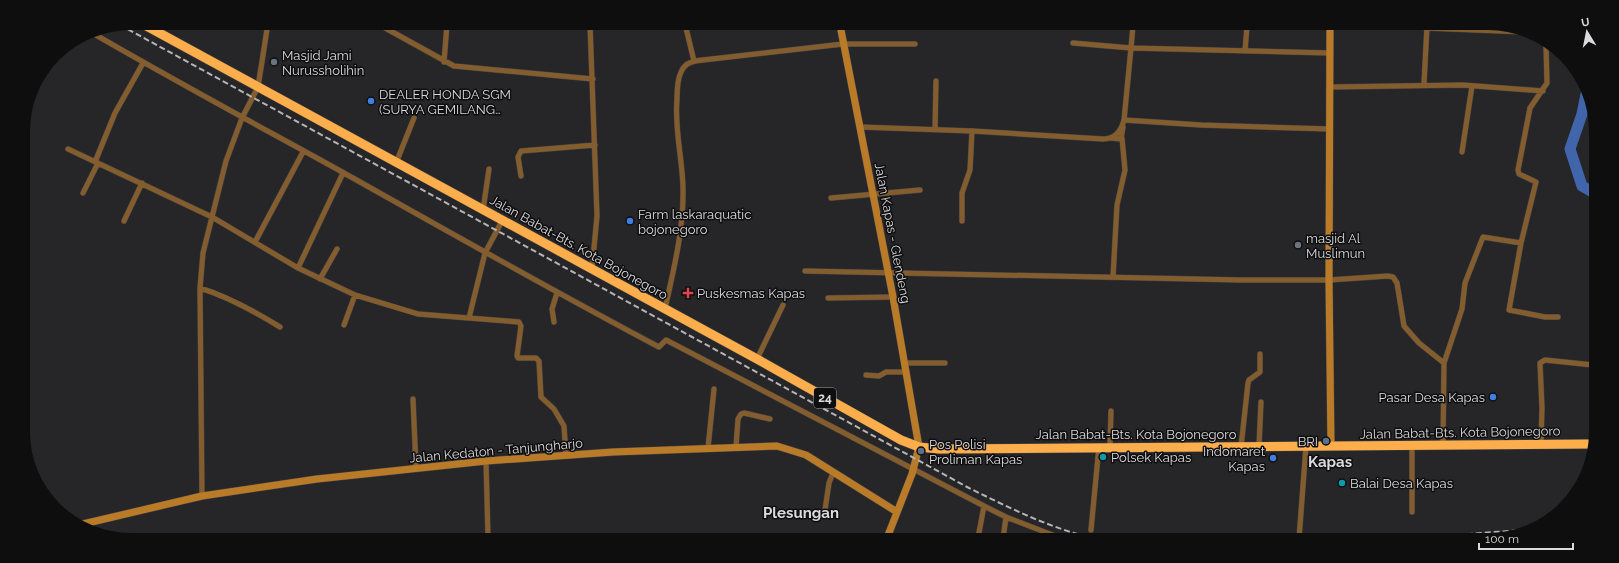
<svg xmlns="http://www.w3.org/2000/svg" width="1619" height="563" font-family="Raleway,sans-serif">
	<rect width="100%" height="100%" fill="#262527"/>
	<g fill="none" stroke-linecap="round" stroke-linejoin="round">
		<path stroke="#4065ab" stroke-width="11" d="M 1586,94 L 1582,114 L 1570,149 L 1582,186 L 1594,193"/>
		<defs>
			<path id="street" d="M 378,24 L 454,66 L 593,79
				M 590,24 L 597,216 L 592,269
				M 685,24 L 694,61
				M 1319,26 L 1330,27
				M 1426,28 L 1525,32
				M 89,31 C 173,80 259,126 344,173 C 449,232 553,291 659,347 L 666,340 L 668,341 L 984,506 L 1006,517 L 1063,539
				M 1073,43 L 1131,48 L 1133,26
				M 1245,51 L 1247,26
				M 444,62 L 447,24
				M 1424,84 L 1427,26
				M 1330,87 L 1463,85 L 1543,91
				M 1124,120 L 1131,48 L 1330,53
				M 860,127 L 972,131 L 1103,139 C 1115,139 1121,132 1124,120 L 1201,125 L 1330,129
				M 935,130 L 936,81
				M 1110,138 L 1121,139 L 1123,127
				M 68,149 L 212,217 L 298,268 L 355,295 L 418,314 L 519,322 L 521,326 L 517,356 L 518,358 L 536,358 L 539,361 L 541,397 L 554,409 L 564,426 L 566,456
				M 1462,152 L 1472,86
				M 95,162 L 115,113 L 143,63
				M 396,163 L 414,118
				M 521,176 L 518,157 L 521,151 L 595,145
				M 83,193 L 98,163
				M 831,198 L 920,190
				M 483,210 L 489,169
				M 124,221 L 142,183
				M 962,221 L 962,193 L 970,170 L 972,131
				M 255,242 L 303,152
				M 1521,243 L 1509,310 L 1545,317 L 1558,317
				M 298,268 L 343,173
				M 805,271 L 1241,280 L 1329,280 L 1388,276 L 1393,277 L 1397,283 L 1404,326 L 1419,343 L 1444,363 L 1443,445
				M 1113,277 L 1117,205 L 1125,170 L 1122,138
				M 320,279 L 337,249
				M 200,288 C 229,297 254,311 280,327
				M 828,298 L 893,297
				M 665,309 C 673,272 683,233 683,195 C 684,163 674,133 677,99 C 677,90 677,80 681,72 C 685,62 694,61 703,60 L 843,44 L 915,44
				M 469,318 L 485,253 L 502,221
				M 554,322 L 552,309 L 557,293
				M 344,325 L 355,295
				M 757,359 L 783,305
				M 905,363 L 945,363
				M 1444,363 L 1462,309 L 1465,283 L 1483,237 L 1521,243 L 1536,182 L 1519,174 L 1518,170 L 1530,108 L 1547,83 L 1546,45
				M 866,375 L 879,376 L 886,372 L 906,372
				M 413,399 L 416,468
				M 1541,444 L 1542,408 L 1540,363 L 1545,360 L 1593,365
				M 1110,446 L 1111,411
				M 1259,446 L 1261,402
				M 1412,446 L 1412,512
				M 736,447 L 738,419 L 741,414 L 744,413 L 770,419
				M 1241,447 L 1248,383 L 1249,380 L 1260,372 L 1260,354
				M 708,448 L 714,389
				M 486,461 L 488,537
				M 202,496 L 200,288 L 203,253 L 226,161 L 242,118 L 258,87 L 268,23
				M 825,510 L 829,483 L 833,473
				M 1091,530 L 1099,446
				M 978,538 L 984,506
				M 1003,539 L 1006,517
				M 1299,539 L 1306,446"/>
			<path id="secondary" d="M 840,25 L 893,297 L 919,447 L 912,474 L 887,538
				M 1330,26 L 1329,280 L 1331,446
				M 83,524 L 202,496 L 317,479 L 486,461 L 613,452 L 777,446 L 806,455 L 897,512"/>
			<path id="highway" d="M 141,23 L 757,359 L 901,440 L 919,447 L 939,449 L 1592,444"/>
		</defs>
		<use href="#street" stroke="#434244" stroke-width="6"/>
		<use href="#secondary" stroke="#434244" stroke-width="8"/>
		<use href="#highway" stroke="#434244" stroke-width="10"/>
		<use href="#street" stroke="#845d2f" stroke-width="5"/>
		<use href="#secondary" stroke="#ba7b29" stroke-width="7"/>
		<use href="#highway" stroke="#fcae4c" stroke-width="9"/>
		<path stroke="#b5b4b6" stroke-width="2" stroke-dasharray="6 3" stroke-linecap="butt" d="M 120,25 L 969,488 C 1010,508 1053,530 1098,539
			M 1395,540 L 1520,530"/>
	</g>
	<g fill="#6b7280" stroke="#0f0e0f" stroke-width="1.5">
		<circle cx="274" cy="62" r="4"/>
		<circle cx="1298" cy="245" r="4"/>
	</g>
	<g fill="#3f7fe0" stroke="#0f0e0f" stroke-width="1.5">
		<circle cx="371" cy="101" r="4"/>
		<circle cx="630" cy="221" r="4"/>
		<circle cx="1493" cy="397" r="4"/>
		<circle cx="1273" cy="458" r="4"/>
	</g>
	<path fill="#e0444e" stroke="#0f0e0f" stroke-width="1.5" d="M686 287h4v4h4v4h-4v4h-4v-4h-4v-4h4z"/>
	<g fill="#5c6f8a" stroke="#0f0e0f" stroke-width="1.5">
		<circle cx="1326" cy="441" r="4"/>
		<circle cx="921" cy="451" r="4"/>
	</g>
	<g fill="#0f9aa8" stroke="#0f0e0f" stroke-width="1.5">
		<circle cx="1103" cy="457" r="4"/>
		<circle cx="1342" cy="483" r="4"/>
	</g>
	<g text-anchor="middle" stroke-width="3" stroke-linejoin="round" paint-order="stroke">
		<rect fill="#0f0e0f" stroke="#9e9d9e" stroke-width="1" x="814" y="388" width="22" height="20" rx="3"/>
		<g font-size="12" font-weight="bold" fill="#dbdadc">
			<text x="825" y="402">24</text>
		</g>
		<g font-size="13" fill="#dbdadc" stroke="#0f0e0f" text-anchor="start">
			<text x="282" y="60">Masjid Jami<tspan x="282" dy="15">Nurussholihin</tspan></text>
			<text x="379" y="99">DEALER HONDA SGM<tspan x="379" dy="15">(SURYA GEMILANG…</tspan></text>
			<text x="638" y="219">Farm laskaraquatic<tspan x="638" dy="15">bojonegoro</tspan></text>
			<text x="1306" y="243">masjid Al<tspan x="1306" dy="15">Muslimun</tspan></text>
			<text x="697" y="298">Puskesmas Kapas</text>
			<text x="1485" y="402" text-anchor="end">Pasar Desa Kapas</text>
			<text x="1318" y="446" text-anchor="end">BRI</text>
			<text x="929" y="449">Pos Polisi<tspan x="929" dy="15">Proliman Kapas</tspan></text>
			<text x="1265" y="456" text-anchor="end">Indomaret<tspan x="1265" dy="15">Kapas</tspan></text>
			<text x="1111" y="462">Polsek Kapas</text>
			<text x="1350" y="488">Balai Desa Kapas</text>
		</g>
		<g font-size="13" fill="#dbdadc" stroke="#0f0e0f">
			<text transform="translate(893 233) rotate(79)" y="5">Jalan Kapas - Glendeng</text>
			<text transform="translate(579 247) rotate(29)" y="5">Jalan Babat-Bts. Kota Bojonegoro</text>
			<text transform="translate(1460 432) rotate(-1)" y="5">Jalan Babat-Bts. Kota Bojonegoro</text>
			<text x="1136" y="439">Jalan Babat-Bts. Kota Bojonegoro</text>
			<text transform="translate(496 450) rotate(-5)" y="5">Jalan Kedaton - Tanjungharjo</text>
		</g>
		<g font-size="15" font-weight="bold" fill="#dbdadc" stroke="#0f0e0f">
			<text x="1330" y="467">Kapas</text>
			<text x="801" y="518">Plesungan</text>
		</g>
	</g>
	<path d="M0 0H1619V563H0ZM131 30H1488A101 101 0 0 1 1589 131V432A101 101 0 0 1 1488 533H131A101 101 0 0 1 30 432V131A101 101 0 0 1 131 30Z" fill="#0f0e0f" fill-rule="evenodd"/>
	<g transform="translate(1587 32) rotate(350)" stroke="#0f0e0f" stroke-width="3" paint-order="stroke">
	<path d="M0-3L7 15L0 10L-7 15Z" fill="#dbdadc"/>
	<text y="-6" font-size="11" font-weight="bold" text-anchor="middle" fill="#dbdadc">U</text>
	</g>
	<path d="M1479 543v6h94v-6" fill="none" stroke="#dbdadc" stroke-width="2"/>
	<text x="1485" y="543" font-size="12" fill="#dbdadc" stroke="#0f0e0f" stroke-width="3" paint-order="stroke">100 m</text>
</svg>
